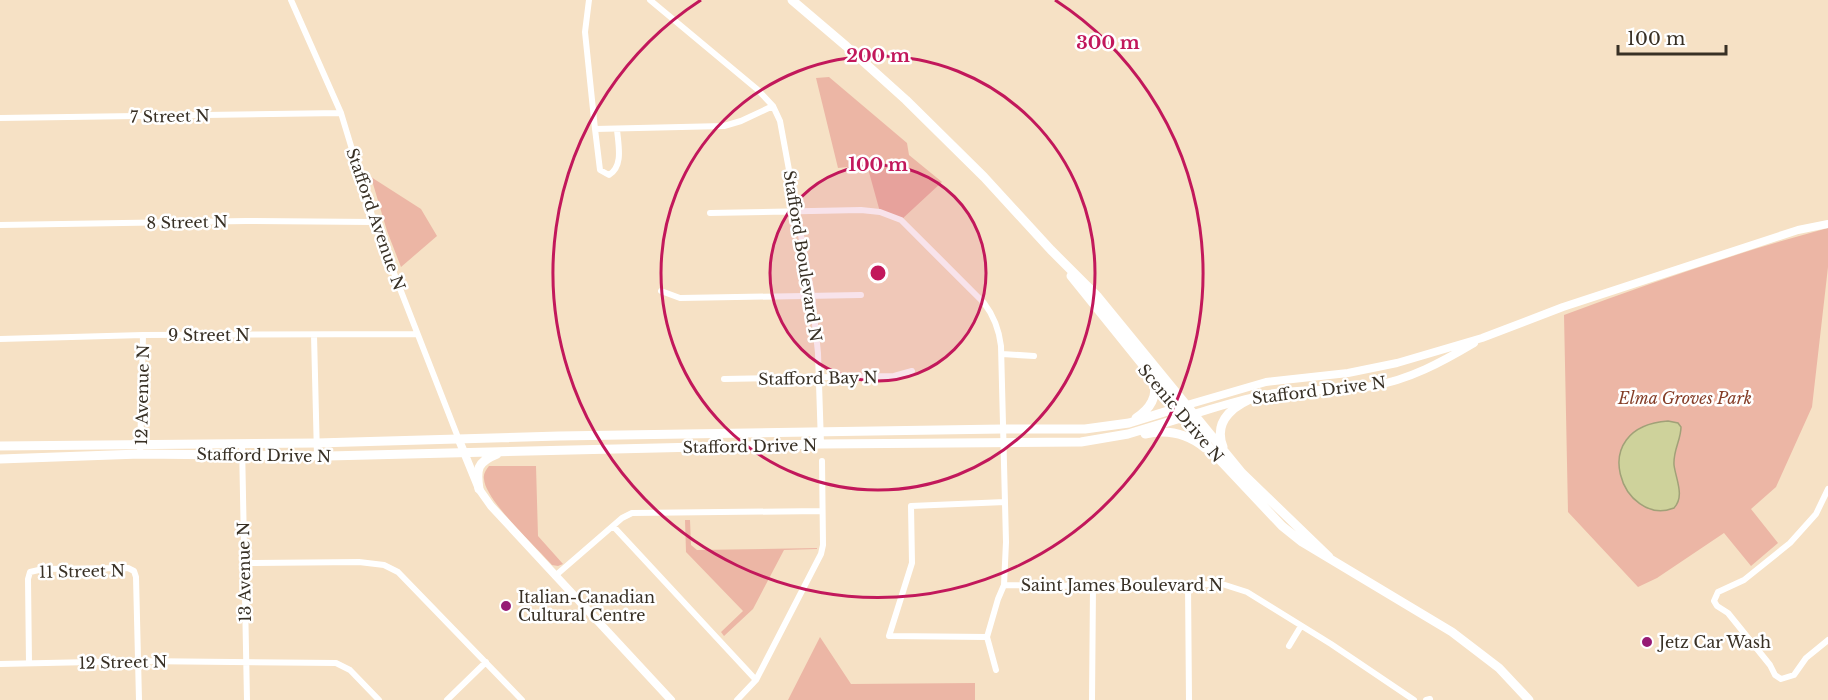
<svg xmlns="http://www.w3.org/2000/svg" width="1828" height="700" font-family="'Libre Baskerville',serif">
	<rect width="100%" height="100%" fill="#f6e1c5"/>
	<path fill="#ecb6a5" d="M 829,77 L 907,143 L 909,155 L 942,182 L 901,220 L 880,212 L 867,165 L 838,168 L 816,78 Z
		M 371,177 L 421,209 L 437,236 L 401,267 L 387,231 Z
		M 1828,228 L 1828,267 L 1812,407 L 1776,487 L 1751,509 L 1778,543 L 1751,566 L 1724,533 L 1657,578 L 1638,587 L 1568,512 L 1564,315 C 1651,283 1738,252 1828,228 Z
		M 489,466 L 536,466 L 538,536 L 563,564 L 558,566 L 552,565 C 537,548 485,500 484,479 C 483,474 486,470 489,466 Z
		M 685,520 L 690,520 L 691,545 L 697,550 L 817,548 L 817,549 L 784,550 L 753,609 L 724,636 L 721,632 L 743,611 L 686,552 Z
		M 820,637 L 851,684 L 975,683 L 975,700 L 788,700 Z"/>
	<path fill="#ced29b" stroke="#a1a178" stroke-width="1.5" d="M 1668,421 L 1678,423 L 1681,427 C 1681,440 1673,450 1674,465 C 1676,480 1685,496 1674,508 C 1623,528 1584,427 1668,421 Z"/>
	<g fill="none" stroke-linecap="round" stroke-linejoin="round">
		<path stroke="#fff" stroke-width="6" d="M 291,0 L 341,113 L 374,222 L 459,440
			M 589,0 L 585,32 L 595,129 L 724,126 L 741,121 L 773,106
			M 650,0 L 758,90 L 773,106 L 780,121 L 812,295 L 818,353 L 821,444
			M 0,118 L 341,113
			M 595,129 L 600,170 L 609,175 C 624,166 618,144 617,129
			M 710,213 L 861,210 L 880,212 L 901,220 L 984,303 C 994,316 999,329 1001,346 L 1006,542 L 1004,585 L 998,599 L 987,637 L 996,670
			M 0,225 L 246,221 L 374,222
			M 661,291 L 680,298 L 861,295
			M 314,335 L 317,456
			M 0,339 L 143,335 L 417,334
			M 1002,354 L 1034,356
			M 724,379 L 894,376 L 912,371
			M 242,444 L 247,700
			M 140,454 L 143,335
			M 1828,489 L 1816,514 L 1790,543 L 1744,580 L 1718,592 L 1714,601 L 1717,606 L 1728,613 L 1770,665 L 1775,675 L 1781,679 L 1794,675 L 1806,658 L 1828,640
			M 613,526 L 756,680
			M 245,563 L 359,562 L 384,565 L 398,572 L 522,700
			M 555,576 L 622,518 L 632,513 L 822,511
			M 1188,584 L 1189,700
			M 1004,585 L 1093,586 L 1222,584 L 1247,592 L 1331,644 L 1414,700
			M 987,637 L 889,636 L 912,563 L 911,506 L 1005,502
			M 1289,646 L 1301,626
			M 29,663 L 28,579 L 30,572 L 43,569 L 128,568 L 134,571 L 136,577 L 139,700
			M 0,664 L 138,661 L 336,663 L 350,670 L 379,700
			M 447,700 L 486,662
			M 737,700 L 756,680 L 821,554 L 823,545 L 822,461
			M 1092,700 L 1093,586
			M 1426,700 L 1430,699"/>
		<path stroke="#fff" stroke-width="8" d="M 1187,405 L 1266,382 L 1348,373 L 1397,363 L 1482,338 L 1563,307 L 1798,230 L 1828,224
			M 1194,414 C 1221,406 1247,397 1275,393 C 1307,389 1340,391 1372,386 C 1409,380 1442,362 1474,343
			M 459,440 L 479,489 L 491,506 L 671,700"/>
		<path stroke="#fff" stroke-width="9" d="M 792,0 L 846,46 L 906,100 L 984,177 L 1051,250 L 1098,297 L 1242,473 L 1329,557
			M 1071,276 L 1217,457 L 1282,526 L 1302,542 L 1452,632 L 1499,668 L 1529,700
			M 1136,418 C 1149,410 1160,395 1152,380
			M 1145,434 C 1168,429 1188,434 1205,448
			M 0,446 L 317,443 L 559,436 L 1002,429 L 1085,429 L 1129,423 L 1187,405
			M 1223,447 C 1212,419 1237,403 1259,396
			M 0,459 L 140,454 L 328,456 L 821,444 L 1081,442 L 1128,434 L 1194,414
			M 479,489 C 476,469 477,462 497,454"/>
	</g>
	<circle cx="878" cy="273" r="108" fill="#c2185b" fill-opacity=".12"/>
	<g fill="none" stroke="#c2185b" stroke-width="3">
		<circle cx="878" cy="273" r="108"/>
		<circle cx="878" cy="273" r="217"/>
		<path d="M1055 0A325 325 0 1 1 701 0"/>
	</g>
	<g fill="#961a74" stroke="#fff" stroke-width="2">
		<circle cx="506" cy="606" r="6"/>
		<circle cx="1647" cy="642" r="6"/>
	</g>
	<g text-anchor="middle" stroke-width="5" stroke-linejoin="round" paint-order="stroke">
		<g font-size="16" fill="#383025" stroke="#fff">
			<text transform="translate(170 116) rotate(-1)" y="6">7 Street N</text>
			<text transform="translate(376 219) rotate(71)" y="6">Stafford Avenue N</text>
			<text transform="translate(187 222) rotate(-1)" y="6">8 Street N</text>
			<text transform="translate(803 256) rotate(81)" y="6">Stafford Boulevard N</text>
			<text x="209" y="341">9 Street N</text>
			<text transform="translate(818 378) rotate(-1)" y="6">Stafford Bay N</text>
			<text transform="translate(1319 390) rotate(-7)" y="6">Stafford Drive N</text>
			<text transform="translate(142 395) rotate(-89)" y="6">12 Avenue N</text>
			<text transform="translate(1181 413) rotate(50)" y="6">Scenic Drive N</text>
			<text transform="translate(750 446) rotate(-1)" y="6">Stafford Drive N</text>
			<text transform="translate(264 455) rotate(1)" y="6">Stafford Drive N</text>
			<text transform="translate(82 571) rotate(-1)" y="6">11 Street N</text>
			<text transform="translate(244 572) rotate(-91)" y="6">13 Avenue N</text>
			<text x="1122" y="591">Saint James Boulevard N</text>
			<text transform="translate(123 662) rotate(-1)" y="6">12 Street N</text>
		</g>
		<g font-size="16" font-style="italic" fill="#853e28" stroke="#fff">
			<text x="1685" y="404">Elma Groves Park</text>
		</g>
		<g font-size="16" fill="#383025" stroke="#fff" text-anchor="start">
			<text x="518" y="603">Italian-Canadian<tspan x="518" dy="18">Cultural Centre</tspan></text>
			<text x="1659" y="648">Jetz Car Wash</text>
		</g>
	</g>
	<circle cx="878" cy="273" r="9" fill="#c2185b" stroke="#fff" stroke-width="3"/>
	<g font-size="18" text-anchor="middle" font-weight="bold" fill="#c2185b" stroke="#fff" stroke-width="5" stroke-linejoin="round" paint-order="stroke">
		<text x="1108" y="49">300 m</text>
		<text x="878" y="62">200 m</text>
		<text x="878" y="171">100 m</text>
	</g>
	<path d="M1618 45v9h108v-9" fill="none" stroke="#383025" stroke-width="3"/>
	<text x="1627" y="45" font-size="18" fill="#383025" stroke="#ffffff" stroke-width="4.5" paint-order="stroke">100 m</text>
</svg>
